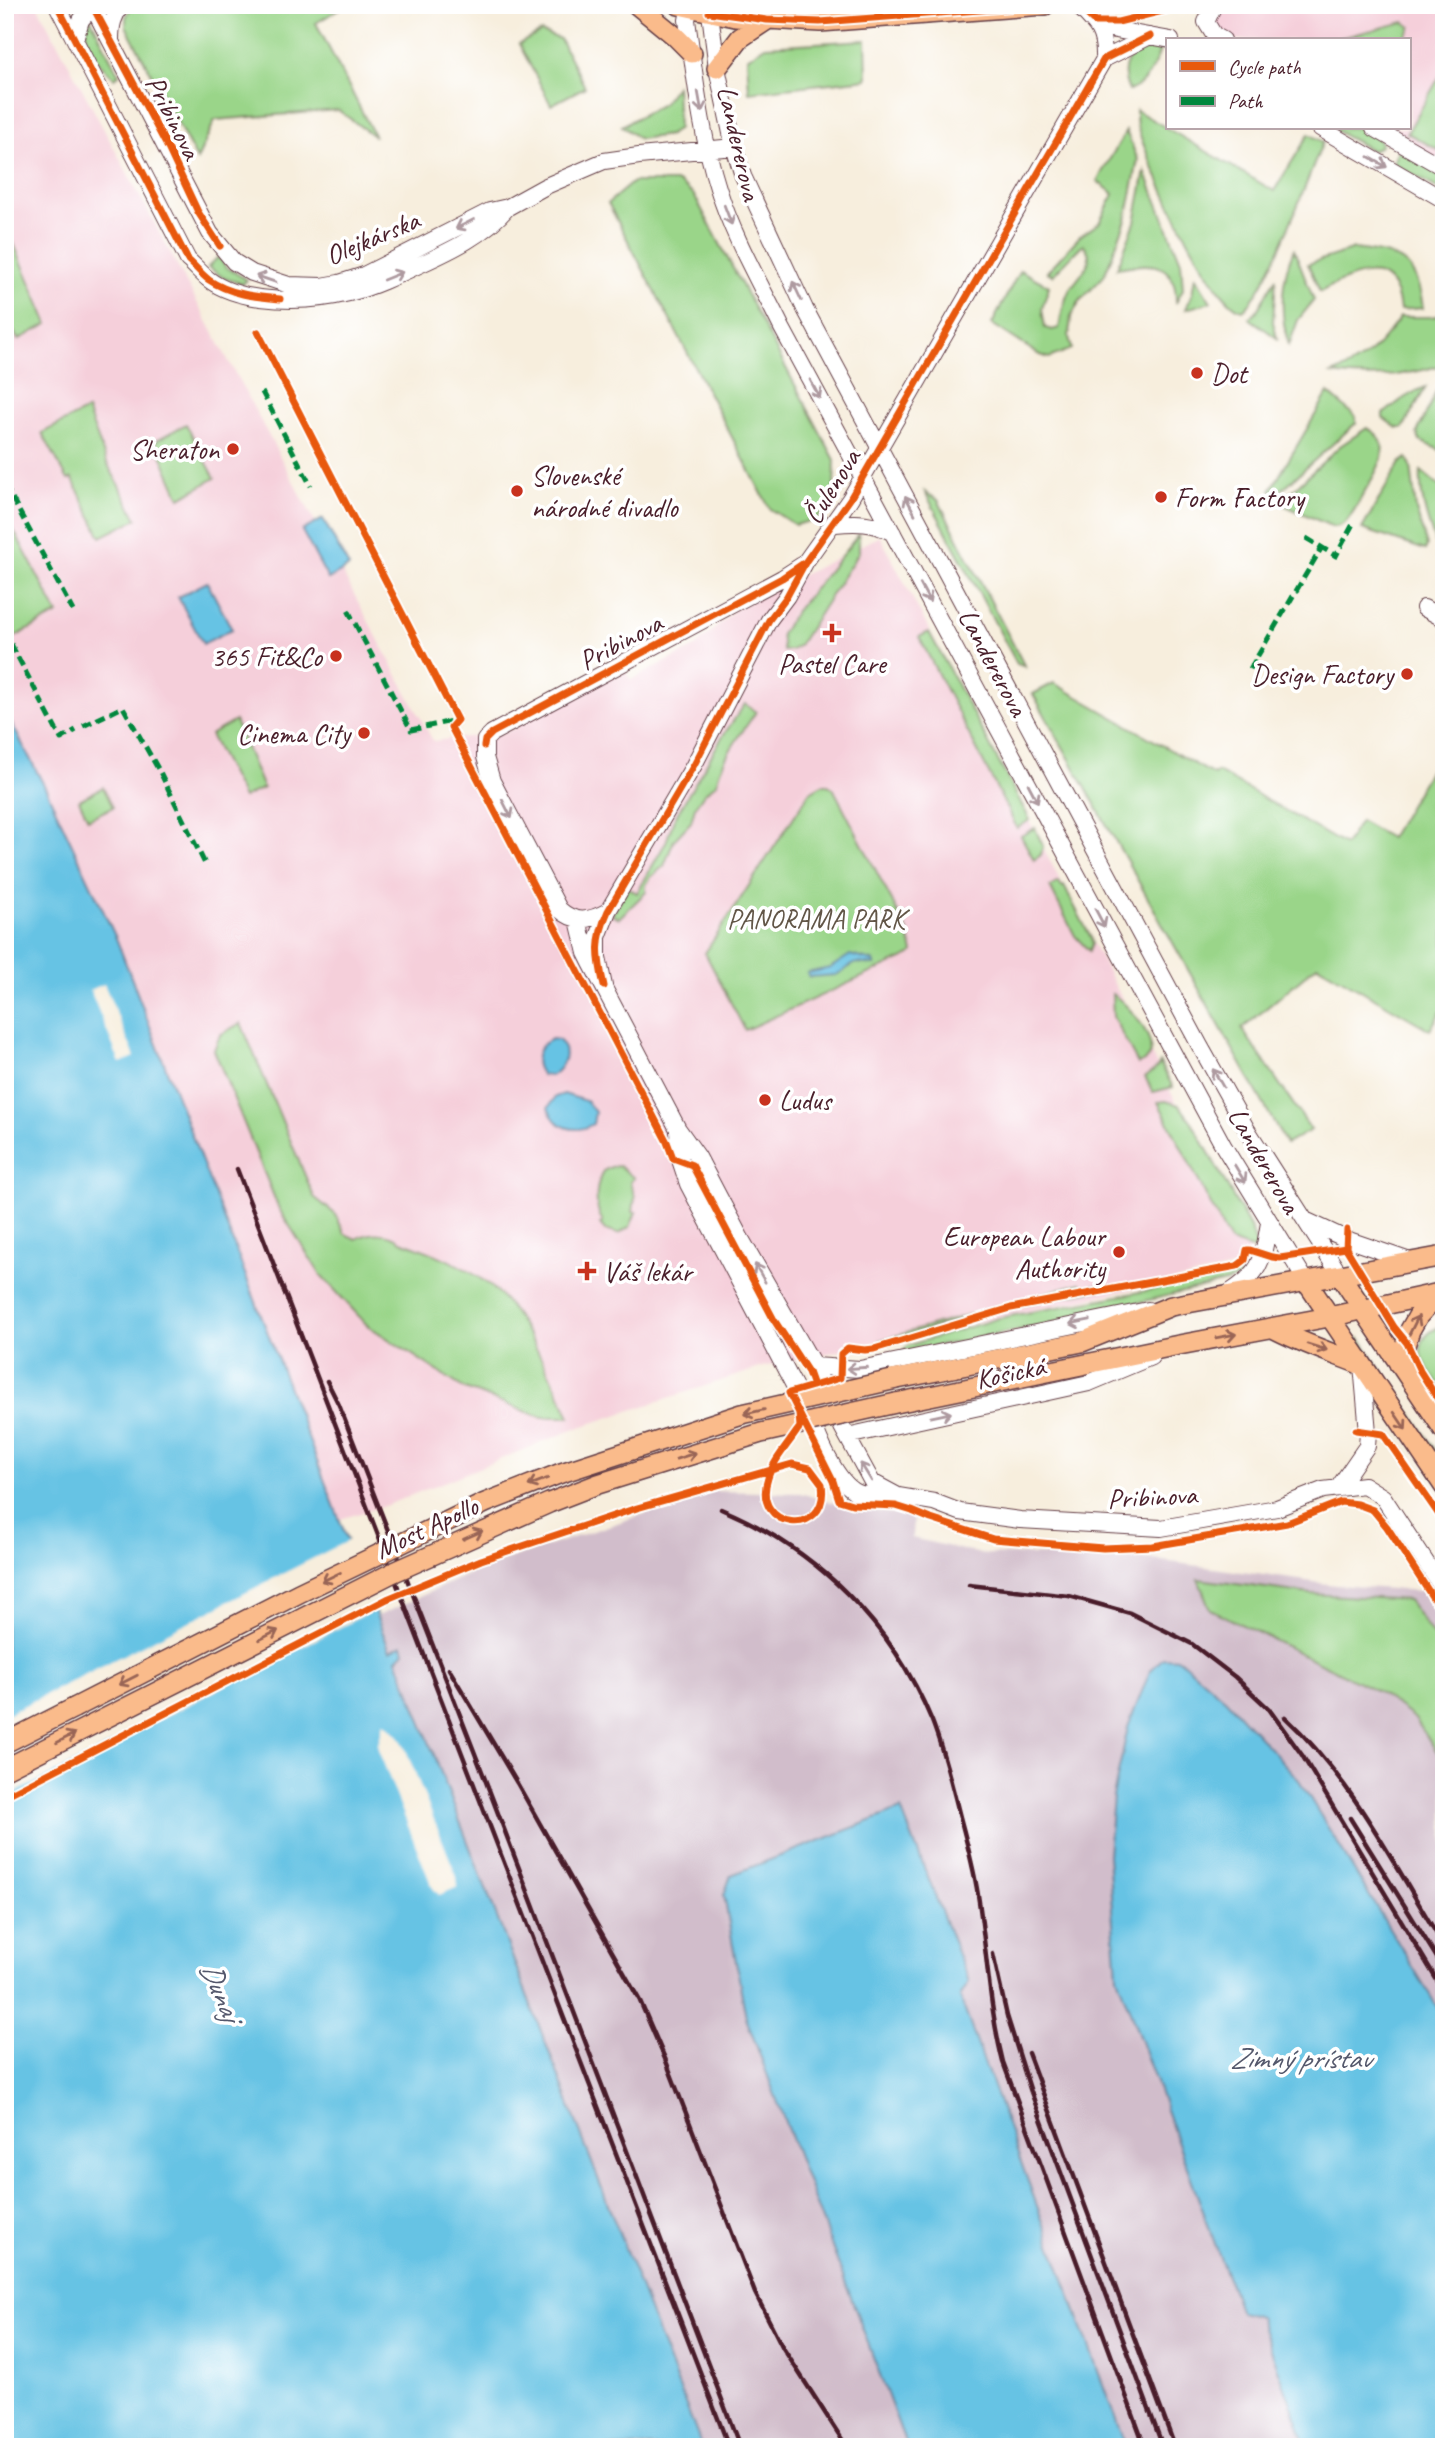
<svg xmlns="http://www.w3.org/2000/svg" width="1449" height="2452" font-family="Caveat,sans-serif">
	<rect width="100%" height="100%" fill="#fff"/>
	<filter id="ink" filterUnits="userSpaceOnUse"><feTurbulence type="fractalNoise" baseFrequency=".0143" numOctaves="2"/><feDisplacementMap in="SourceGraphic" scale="14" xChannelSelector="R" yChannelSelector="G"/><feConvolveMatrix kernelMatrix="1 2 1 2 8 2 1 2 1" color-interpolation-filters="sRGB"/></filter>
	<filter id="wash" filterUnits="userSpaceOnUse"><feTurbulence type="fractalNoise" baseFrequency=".00686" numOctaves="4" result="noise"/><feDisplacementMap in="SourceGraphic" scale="28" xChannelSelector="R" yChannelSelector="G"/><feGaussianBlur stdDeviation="1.57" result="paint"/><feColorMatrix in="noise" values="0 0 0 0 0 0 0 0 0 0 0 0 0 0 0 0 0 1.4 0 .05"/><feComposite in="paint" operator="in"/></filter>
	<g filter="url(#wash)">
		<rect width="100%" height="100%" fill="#f7eedd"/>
		<path fill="#f5cfda" d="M 5,5 L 37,5 L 433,741 L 504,733 L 623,667 L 631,680 L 695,647 L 737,608 L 880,536 L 1242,1228 L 1252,1264 L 763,1367 L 580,1427 L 387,1505 L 340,1519 L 116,938 L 46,789 L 5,711 Z
			M 1219,5 L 1444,5 L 1444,163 L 1384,128 L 1409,128 L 1409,40 L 1233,40 L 1218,32 L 1214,26 Z"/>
		<path fill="#d1bdcb" d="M 713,1491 L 800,1493 L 852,1508 L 913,1516 L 912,1538 L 980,1554 L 1134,1557 L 1335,1585 L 1422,1591 L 1444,1625 L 1444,2018 L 1299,1780 L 1226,1700 L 1179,1659 L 1117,1976 L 1240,2312 L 1259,2317 L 1307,2447 L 1126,2447 L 959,1997 L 969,1981 L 900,1809 L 731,1875 L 746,2018 L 907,2447 L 702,2447 L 397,1659 L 404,1652 L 402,1645 L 391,1652 L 378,1616 L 482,1568 Z"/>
		<path fill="#9ad589" stroke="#727a5a" stroke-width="2" d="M 132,5 L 339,5 L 341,8 L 316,23 L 375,137 L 338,110 L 215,120 L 197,160 L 126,26 L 126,17 Z
			M 90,17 L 119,75 L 114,78 C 95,59 78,45 90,17 Z
			M 1404,22 L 1411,27 L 1404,40 L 1340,40 L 1340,38 Z
			M 541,32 L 560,39 L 585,87 L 551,105 L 519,44 Z
			M 866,40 L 867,79 L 749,92 L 747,58 L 765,46 Z
			M 1151,48 L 1160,50 C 1155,66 1145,85 1129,91 C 1119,68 1126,53 1151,48 Z
			M 1444,69 L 1444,140 L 1438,150 L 1407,133 Z
			M 676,86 L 678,128 L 670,135 L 639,139 L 622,126 L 662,104 Z
			M 1136,110 L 1274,191 L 1309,134 L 1323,142 C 1309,175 1267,293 1243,310 C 1213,306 1146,158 1137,126 C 1136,121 1136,115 1136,110 Z
			M 1331,128 C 1348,128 1376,123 1381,145 L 1373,151 Z
			M 1126,131 L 1138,160 L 1126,220 L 1104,276 L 1079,302 L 1071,317 L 1069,337 L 1072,349 L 1049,358 L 1038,354 L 992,324 L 1020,270 L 1049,286 L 1042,309 L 1045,328 L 1052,330 L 1059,328 C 1061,315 1063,303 1069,291 C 1079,275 1099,261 1083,244 L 1053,275 L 1047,272 L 1080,236 L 1099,223 L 1114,194 L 1097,181 Z
			M 1398,150 L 1444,174 L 1444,192 L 1393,163 Z
			M 1145,171 L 1181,262 L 1183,289 L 1176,303 C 1177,260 1150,262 1117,268 L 1135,222 Z
			M 633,182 L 678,182 L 694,195 L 835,460 L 834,488 L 818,519 L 795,525 L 770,509 L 608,203 Z
			M 13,242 L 48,324 L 18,340 L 5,315 L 5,246 Z
			M 1294,249 L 1314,300 L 1298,320 L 1289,345 C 1279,315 1281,278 1294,249 Z
			M 1354,249 C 1400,255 1416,258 1423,308 L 1400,310 C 1394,255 1354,274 1320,292 L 1308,264 Z
			M 218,257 L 226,267 L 247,280 L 243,284 L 224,278 L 208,267 Z
			M 1195,276 L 1211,302 L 1186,309 L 1192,294 Z
			M 1276,278 L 1273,322 L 1277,338 L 1249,318 L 1256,312 Z
			M 1444,315 L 1444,361 L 1439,366 C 1402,376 1371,380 1332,374 C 1366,361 1380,346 1400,317 L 1430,317 Z
			M 1426,387 L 1403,428 L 1397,428 L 1383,418 L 1383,414 C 1396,404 1409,393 1426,387 Z
			M 1436,392 L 1444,452 L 1420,441 L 1417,433 Z
			M 1328,393 L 1356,417 L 1356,423 L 1277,494 L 1271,490 Z
			M 87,410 L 107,463 L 137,519 L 101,537 L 72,478 L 68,480 L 42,433 Z
			M 186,424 L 215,478 L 180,498 L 155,441 Z
			M 1367,428 C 1396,442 1378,470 1366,489 C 1360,500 1354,512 1346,522 L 1339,526 L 1333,527 L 1279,503 L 1340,446 Z
			M 1407,458 L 1411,466 L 1416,510 L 1427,546 L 1425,550 L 1362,529 L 1400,463 Z
			M 1421,471 L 1444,490 L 1444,558 L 1441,557 C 1430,529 1419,501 1421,471 Z
			M 925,492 L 938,500 L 1025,667 L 1017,664 Z
			M 5,514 L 58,614 L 5,642 Z
			M 859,534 L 859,552 L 799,645 L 791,650 L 783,651 L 781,634 L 795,612 Z
			M 929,632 L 1030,820 L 1017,828 L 919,637 Z
			M 1054,683 L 1214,775 L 1217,772 L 1220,773 L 1345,845 L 1360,821 L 1390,838 L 1444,746 L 1444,1006 L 1430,1030 L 1317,965 L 1242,1029 L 1311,1130 L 1286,1144 L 1033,694 Z
			M 745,704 L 756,712 C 743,731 719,762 717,783 L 704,794 L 695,807 L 691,822 L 674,840 L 664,866 L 651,877 L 646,885 L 646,892 L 619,918 L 612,915 L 627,887 L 637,893 L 666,842 L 674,819 L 722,737 Z
			M 235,721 L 263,788 L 243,798 L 210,735 Z
			M 822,785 L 828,785 L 833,788 L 908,932 L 913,952 L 911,955 L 745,1030 L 705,953 L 810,792 Z
			M 103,787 L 113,807 L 88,819 L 79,800 Z
			M 1035,828 L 1043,846 L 1041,855 L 1034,860 L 1021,836 Z
			M 1059,882 L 1062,887 L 1064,886 L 1091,938 L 1092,944 L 1089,951 L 1075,936 L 1050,887 Z
			M 1112,994 C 1128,1003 1172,1053 1138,1064 L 1113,1017 Z
			M 241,1023 L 314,1197 L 335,1214 L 345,1234 L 356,1239 C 370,1232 387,1231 401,1241 C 431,1252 462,1264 488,1284 C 518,1306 554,1381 570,1417 L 541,1417 L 465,1389 L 367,1325 L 320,1274 L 279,1209 L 214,1050 L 220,1035 Z
			M 1160,1063 L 1173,1087 L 1153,1092 L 1145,1077 L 1156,1069 Z
			M 1166,1101 L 1179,1105 L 1192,1122 L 1252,1231 L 1257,1249 L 1251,1249 L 1230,1242 L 1158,1102 Z
			M 619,1166 L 634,1178 L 630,1182 L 635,1197 L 633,1212 L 636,1212 L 630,1227 L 618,1234 L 605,1230 L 600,1224 L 603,1222 C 593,1205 596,1185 603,1171 L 611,1167 Z
			M 1243,1273 L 1239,1278 L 1226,1282 L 1034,1327 L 903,1353 L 905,1348 L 910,1345 L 999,1318 Z
			M 1080,1283 L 1083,1288 L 1101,1284 L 1102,1289 L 998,1309 L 883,1343 L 881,1340 Z
			M 1444,1325 L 1444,1392 C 1427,1367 1402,1341 1444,1325 Z
			M 1360,1338 L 1444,1462 L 1444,1470 L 1355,1339 Z
			M 1198,1579 L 1311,1594 L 1408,1600 L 1444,1651 L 1444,1762 L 1415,1719 L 1377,1691 L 1210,1609 Z"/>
		<path fill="#66c3e4" stroke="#587188" stroke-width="2" d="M 323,519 L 349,567 L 328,579 L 302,531 Z
			M 207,582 L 232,629 L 203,644 L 178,597 Z
			M 5,711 L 46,789 L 116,938 L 390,1651 L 402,1645 L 404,1652 L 397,1659 L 702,2447 L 5,2447 Z
			M 850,955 L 873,961 L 875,965 L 856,963 L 836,975 L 809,977 L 807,973 L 830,968 Z
			M 552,1039 L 559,1040 C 570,1053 564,1067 551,1076 L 542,1075 C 531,1062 537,1045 552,1039 Z
			M 564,1094 L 586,1101 L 595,1112 L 593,1124 C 574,1135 555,1127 548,1108 L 555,1097 Z
			M 1163,1658 L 1179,1659 L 1226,1700 L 1299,1780 L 1444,2018 L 1444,2447 L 1307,2447 L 1259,2317 L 1240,2312 L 1117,1976 L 1108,1855 L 1113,1797 L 1128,1727 L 1150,1671 Z
			M 901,1809 L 969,1982 L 960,1997 L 1126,2447 L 907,2447 L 746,2018 L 724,1895 L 731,1875 Z"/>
		<path fill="#f7eedd" d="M 104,984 L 135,1057 L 120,1063 L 90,990 Z
			M 351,1539 L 378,1608 L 5,1798 L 5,1715 Z
			M 384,1722 L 399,1736 L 404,1745 L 457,1877 L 458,1887 L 439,1895 L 432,1887 L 380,1754 L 378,1744 Z"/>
	</g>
	<g filter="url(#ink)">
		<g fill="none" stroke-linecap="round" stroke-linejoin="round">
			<defs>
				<path id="minor" d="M 57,5 L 188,260 C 195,266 201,273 208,279 C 241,305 310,303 349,293 C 373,287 396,276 419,265 C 452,250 484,235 508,207
					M 92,5 L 210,233 L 234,262 L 252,273 L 289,285 L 322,286 L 339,283 L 364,275 L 490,211 L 508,207 L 546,186 L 604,161 L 639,156 L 734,147
					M 690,5 L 687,20 C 695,76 701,135 718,188 C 733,237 760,283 782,328 L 1224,1147 L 1306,1281
					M 709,5 L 717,68 L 734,147 L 743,176 L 805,309 L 1200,1046 L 1246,1128 L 1340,1275
					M 1214,5 L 1206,22 L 1214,35 L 1223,40
					M 1099,27 L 1171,40
					M 75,40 L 81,20 L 94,5
					M 111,40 C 111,26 113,16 122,5
					M 1104,59 L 1150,36
					M 1320,128 L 1444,200
					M 1374,128 L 1444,168
					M 835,524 C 857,522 873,522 893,533
					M 1424,608 L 1444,619
					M 608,911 C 590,921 575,924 559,909 L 492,781 L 485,757 L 485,740 L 492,733 L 782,578 L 802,565
					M 578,920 L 586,953 L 591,963 L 678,1129 L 698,1157 L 740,1237 L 814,1366 L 824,1387
					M 604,986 L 598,957 L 598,937 L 608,911 L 694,765 L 769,620 L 787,596 L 806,561 L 850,499 L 1104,59 C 1105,31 1096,24 1077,5
					M 678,1131 L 680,1160 L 688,1184 L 798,1393
					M 1305,1220 L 1346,1239 L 1413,1262
					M 1229,1293 C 1263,1271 1262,1261 1269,1223
					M 814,1366 L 860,1369 L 1148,1310
					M 842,1427 L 872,1482 L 898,1496 L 934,1502 L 960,1512 L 1020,1520 L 1161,1528 L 1277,1508 L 1323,1490 L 1364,1485 L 1383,1497 L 1444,1590
					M 815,1428 C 822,1447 840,1488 861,1494 C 872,1497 884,1496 894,1496
					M 847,1436 L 1089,1383 L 1151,1357
					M 1338,1488 L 1367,1446 L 1368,1432 L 1362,1365"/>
				<path id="major" d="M 637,5 L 675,36 L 692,53
					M 679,5 L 735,17 L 820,22 L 1045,5
					M 717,68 L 740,38 L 767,20
					M 1340,1275 L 1444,1430
					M 1306,1281 L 1444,1486
					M 1273,1328 C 1301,1343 1332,1353 1362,1365
					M 1399,1364 L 1410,1330 L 1418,1316 L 1439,1293
					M 892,1380 L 1082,1342 L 1171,1306 L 1444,1256
					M 896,1403 L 1179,1345 L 1329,1317 L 1444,1292
					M 5,1743 L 74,1708"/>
			</defs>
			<use href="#minor" stroke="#643e46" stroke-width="18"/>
			<use href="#major" stroke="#643e46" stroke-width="22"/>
			<use href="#minor" stroke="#fff" stroke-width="16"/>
			<use href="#major" stroke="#fabb8b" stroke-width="19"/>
			<path stroke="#4a1f2b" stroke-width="4.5" d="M 237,1169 L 729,2447
				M 327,1381 L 339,1405 L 483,1774 L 740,2447
				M 721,1509 C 816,1549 892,1624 932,1721 C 944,1752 952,1785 960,1817 C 967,1843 974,1869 978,1895 C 987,1951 989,2007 1003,2062 L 1145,2447
				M 969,1585 L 1069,1596 L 1130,1613 L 1192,1644 L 1235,1677 L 1269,1709 L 1302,1755 L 1444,1992
				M 449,1669 L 517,1783 L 640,2001 L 666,2061 L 755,2293 L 783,2348 L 847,2447
				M 1285,1717 C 1353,1780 1396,1868 1444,1946
				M 1350,1818 L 1444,1969
				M 993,1954 L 1007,2016 L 1031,2092 L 1163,2447
				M 1028,2053 L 1175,2447"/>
			<defs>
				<path id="major-bridge" d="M 74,1708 L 299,1593 L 485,1503 L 561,1473 L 742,1414 L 892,1380
					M 5,1769 L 392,1573 L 549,1503 L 598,1484 L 761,1433 L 896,1403"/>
			</defs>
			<use href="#major-bridge" stroke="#643e46" stroke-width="22" stroke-linecap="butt"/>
			<use href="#major-bridge" stroke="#fabb8b" stroke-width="19"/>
			<path stroke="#00873e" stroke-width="5" stroke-dasharray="10 5" stroke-linecap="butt" d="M 262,392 L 311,486
				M 5,485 L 73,611
				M 1306,538 L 1336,556 L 1354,522
				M 348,610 L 411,730 L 456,720
				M 11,644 L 61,739 L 76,730
				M 1250,669 L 1322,547
				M 83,726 L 123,707 L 161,774 L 206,866"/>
			<defs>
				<path id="cycleway" d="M 57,5 L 188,260 C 195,266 201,274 209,280 C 229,294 256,297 280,299
					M 92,5 L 168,148 L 198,212 L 220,246
					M 1077,5 L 1095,22 L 1118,22 L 1187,5
					M 709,12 L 767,20 L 820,22 L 1045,5
					M 258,332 L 457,720 L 451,727 L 667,1142 L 673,1158 L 692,1165 L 774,1320 L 808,1372 L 813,1386
					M 484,746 L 485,740 L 492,733 L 782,578 L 804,563
					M 604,986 C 597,956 595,940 608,911 L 694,765 L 769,620 L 787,596 L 806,561 L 850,499 L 1104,59 L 1150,36
					M 1347,1230 L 1346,1248 L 1280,1258 L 1272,1257 L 1250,1250 L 1247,1250 L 1245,1260 L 1237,1266 L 1011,1308 L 874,1349 L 865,1350 L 848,1348 L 841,1354 L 840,1378 L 789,1393 L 833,1481 L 839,1500 L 852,1504 L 896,1506 L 912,1511 L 931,1519 L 993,1539 L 1103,1548 L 1153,1546 L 1247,1530 L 1287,1523 L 1341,1502 L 1357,1504 L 1373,1510 L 1387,1527 L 1444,1615
					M 1346,1248 L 1394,1327 L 1407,1343 L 1420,1371 L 1444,1409
					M 1356,1430 L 1383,1434 L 1444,1522
					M 5,1796 L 387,1599 L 481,1560 L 637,1508 L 792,1464 L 810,1468 L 822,1484 C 830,1540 750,1530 768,1478 C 773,1461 787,1446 797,1431 L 800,1427 L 799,1414"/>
			</defs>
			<use href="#cycleway" stroke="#fff" stroke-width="11"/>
			<use href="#cycleway" stroke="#e8590c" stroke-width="7"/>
		</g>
		<defs><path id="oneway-shaft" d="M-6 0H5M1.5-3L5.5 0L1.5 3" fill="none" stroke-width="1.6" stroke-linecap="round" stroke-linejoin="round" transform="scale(1.75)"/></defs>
		<g stroke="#ae9aa0">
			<use href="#oneway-shaft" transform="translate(700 102) rotate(80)"/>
			<use href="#oneway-shaft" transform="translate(1378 162) rotate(30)"/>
			<use href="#oneway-shaft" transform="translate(728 215) rotate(69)"/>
			<use href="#oneway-shaft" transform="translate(465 224) rotate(153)"/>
			<use href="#oneway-shaft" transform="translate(393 276) rotate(-22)"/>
			<use href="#oneway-shaft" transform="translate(266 279) rotate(-161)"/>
			<use href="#oneway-shaft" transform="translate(797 291) rotate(-115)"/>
			<use href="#oneway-shaft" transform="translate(815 389) rotate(62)"/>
			<use href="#oneway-shaft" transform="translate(910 505) rotate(-118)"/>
			<use href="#oneway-shaft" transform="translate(925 593) rotate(62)"/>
			<use href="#oneway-shaft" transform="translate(1033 793) rotate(62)"/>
			<use href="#oneway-shaft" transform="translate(507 809) rotate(63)"/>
			<use href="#oneway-shaft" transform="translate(1100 918) rotate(62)"/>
			<use href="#oneway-shaft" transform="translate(1218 1078) rotate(-120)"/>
			<use href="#oneway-shaft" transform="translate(1240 1174) rotate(59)"/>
			<use href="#oneway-shaft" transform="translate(760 1273) rotate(-119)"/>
			<use href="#oneway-shaft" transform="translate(1080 1322) rotate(169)"/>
			<use href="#oneway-shaft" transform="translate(857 1368) rotate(176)"/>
			<use href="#oneway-shaft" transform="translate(941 1415) rotate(-12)"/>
			<use href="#oneway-shaft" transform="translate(866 1472) rotate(-122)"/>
		</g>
		<g stroke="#996556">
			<use href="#oneway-shaft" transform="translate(1414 1325) rotate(-63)"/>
			<use href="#oneway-shaft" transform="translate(1226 1336) rotate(-10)"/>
			<use href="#oneway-shaft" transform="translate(1317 1347) rotate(17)"/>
			<use href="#oneway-shaft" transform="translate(754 1412) rotate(167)"/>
			<use href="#oneway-shaft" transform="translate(1400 1421) rotate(56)"/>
			<use href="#oneway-shaft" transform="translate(686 1456) rotate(-17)"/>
			<use href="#oneway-shaft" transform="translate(538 1482) rotate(159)"/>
			<use href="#oneway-shaft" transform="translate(473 1535) rotate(-24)"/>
			<use href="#oneway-shaft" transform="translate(331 1577) rotate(154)"/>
			<use href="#oneway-shaft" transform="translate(269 1635) rotate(-27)"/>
			<use href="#oneway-shaft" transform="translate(128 1680) rotate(153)"/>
			<use href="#oneway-shaft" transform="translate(66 1738) rotate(-27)"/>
		</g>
	</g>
	<g fill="#c8321e" stroke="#fff" stroke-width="2.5">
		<circle cx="1197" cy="373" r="7"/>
		<circle cx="233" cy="449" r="7"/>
		<circle cx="517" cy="491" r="7"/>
		<circle cx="1161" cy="497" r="7"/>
		<path d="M828.5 622.5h7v7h7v7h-7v7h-7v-7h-7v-7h7z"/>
		<circle cx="336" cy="656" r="7"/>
		<circle cx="1407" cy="674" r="7"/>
		<circle cx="364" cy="733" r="7"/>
		<circle cx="765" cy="1100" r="7"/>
		<circle cx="1119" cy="1252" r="7"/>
		<path d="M583.5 1260.5h7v7h7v7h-7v7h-7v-7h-7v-7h7z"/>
	</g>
	<g text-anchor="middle" stroke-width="7" stroke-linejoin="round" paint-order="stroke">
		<g font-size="28" fill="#4a1f2b" stroke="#fff">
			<text transform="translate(174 117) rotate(63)" y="10">Pribinova</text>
			<text transform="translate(740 143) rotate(77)" y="10">Landererova</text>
			<text transform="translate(372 237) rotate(-23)" y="10">Olejkárska</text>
			<text transform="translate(831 486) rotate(-58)" y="10">Čulenova</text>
			<text transform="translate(620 641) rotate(-28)" y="10">Pribinova</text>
			<text transform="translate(994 662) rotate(62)" y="10">Landererova</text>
			<text transform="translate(1265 1160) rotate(60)" y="10">Landererova</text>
			<text transform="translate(1010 1372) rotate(-12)" y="10">Košická</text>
			<text transform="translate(1152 1496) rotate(-3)" y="10">Pribinova</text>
			<text transform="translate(426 1527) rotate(-25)" y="10">Most Apollo</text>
		</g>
		<g font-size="28" fill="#4a1f2b" stroke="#fff" text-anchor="start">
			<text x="1211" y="383">Dot</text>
			<text x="219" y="459" text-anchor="end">Sheraton</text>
			<text x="531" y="485">Slovenské<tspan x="531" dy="32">národné divadlo</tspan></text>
			<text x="1175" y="507">Form Factory</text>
			<text x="322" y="666" text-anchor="end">365 Fit&amp;Co</text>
			<text x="832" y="673" text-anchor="middle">Pastel Care</text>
			<text x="1393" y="684" text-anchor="end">Design Factory</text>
			<text x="350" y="743" text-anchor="end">Cinema City</text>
			<text x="779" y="1110">Ludus</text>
			<text x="1105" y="1246" text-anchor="end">European Labour<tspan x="1105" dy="32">Authority</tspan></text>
			<text x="603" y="1281">Váš lekár</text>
		</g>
		<g font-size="28" fill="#625647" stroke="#fff">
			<text x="816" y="928">PANORAMA PARK</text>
		</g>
		<g font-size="30" font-style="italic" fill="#54586c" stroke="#fff">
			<text transform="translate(221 1991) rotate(67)" y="10">Dunaj</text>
			<text x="1300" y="2068">Zimný prístav</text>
		</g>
	</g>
	<rect width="1449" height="2452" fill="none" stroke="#fff" stroke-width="28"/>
	<rect x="1166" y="38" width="245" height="91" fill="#ffffff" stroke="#b7a5aa" stroke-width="2"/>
	<rect x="1180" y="61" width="35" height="10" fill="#e8590c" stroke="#b7a5aa" stroke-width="2"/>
	<text x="1228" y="74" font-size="21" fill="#4a1f2b">Cycle path</text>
	<rect x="1180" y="96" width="35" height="10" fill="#00873e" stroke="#b7a5aa" stroke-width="2"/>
	<text x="1228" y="108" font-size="21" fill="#4a1f2b">Path</text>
</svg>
